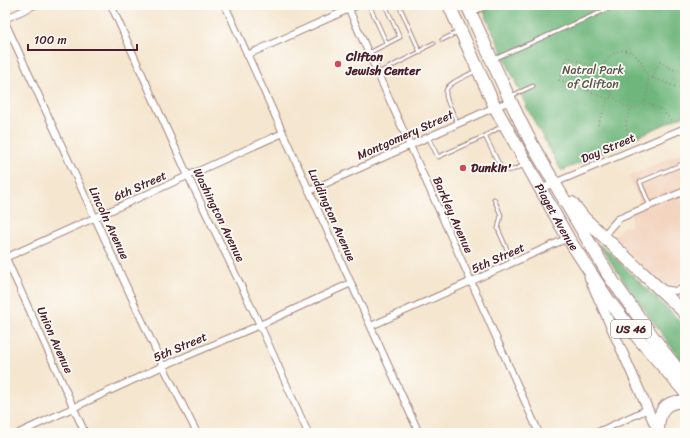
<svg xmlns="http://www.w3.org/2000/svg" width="690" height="438" font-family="Sriracha,sans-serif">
	<rect width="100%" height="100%" fill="#fdfcf7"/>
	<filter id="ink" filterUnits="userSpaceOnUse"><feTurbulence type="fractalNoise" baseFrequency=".025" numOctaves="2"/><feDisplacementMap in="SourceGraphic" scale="8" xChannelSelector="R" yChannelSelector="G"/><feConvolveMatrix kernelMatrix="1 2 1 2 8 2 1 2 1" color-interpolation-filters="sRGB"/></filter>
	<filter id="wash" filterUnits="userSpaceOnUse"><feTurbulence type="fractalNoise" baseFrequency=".012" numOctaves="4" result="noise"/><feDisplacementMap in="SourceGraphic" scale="16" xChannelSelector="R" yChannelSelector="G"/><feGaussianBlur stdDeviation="0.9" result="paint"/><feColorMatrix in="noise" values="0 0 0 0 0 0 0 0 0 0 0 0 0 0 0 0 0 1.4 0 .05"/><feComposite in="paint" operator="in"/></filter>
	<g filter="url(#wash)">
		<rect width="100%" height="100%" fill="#f5e6cf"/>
		<path fill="#f3d4bf" d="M 685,151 L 685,298 L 673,286 L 659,283 L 613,237 L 623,227 L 631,225 L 631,215 L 628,209 L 641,204 L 629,176 Z"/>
		<path fill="#6eb67b" stroke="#5c6a53" d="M 481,5 L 685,5 L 685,115 L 564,170 L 561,170 L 528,110 Z
			M 597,243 L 610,253 L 685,326 L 685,366 Z"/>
	</g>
	<g filter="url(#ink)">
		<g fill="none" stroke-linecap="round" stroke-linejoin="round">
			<defs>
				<path id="lane" d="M 369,5 L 387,44
					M 399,5 L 420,52
					M 442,40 L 458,32
					M 369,53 L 400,37 L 385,5
					M 494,59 L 617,5
					M 378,73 L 420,52 L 424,48 L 434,43
					M 511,96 L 533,86
					M 458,124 C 440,86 439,89 476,71
					M 485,136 L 500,166 C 507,174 515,169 524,165
					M 428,137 L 438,157 L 485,136 L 502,126
					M 494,199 L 501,215 L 498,229 L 513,263
					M 650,206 L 640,182 L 685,163"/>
				<path id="street" d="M 111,5 L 188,176 L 260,325 L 308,433
					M 225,5 L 419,433
					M 347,5 L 539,433
					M 471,12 L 487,5
					M 5,19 L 35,5
					M 5,22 L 163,366 L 197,433
					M 247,55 L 358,5
					M 540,189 L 685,128
					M 309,191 L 495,107 L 511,101
					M 603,236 L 618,219 L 685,191
					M 5,256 L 85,433
					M 5,258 L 283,133
					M 663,289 L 676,291 L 685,288
					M 371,326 L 568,238
					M 19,433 L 163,366 L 260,325 L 351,283
					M 596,433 L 648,409"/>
				<path id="secondary" d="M 589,277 L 658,432"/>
				<g id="highway">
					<path id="s1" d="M 449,5 L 495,107 L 568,238 L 609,301 L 639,339 L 685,392"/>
					<path d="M 467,5 C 489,52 508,100 533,146 C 559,191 585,236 612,280"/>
					<path d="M 572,203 L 584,218 L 685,313"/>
					<path d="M 607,273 L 664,352 L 685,378"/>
					<path d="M 658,433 C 658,413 663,400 685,402"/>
				</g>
			</defs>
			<use href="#lane" stroke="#a0827d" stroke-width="5"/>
			<use href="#street" stroke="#a0827d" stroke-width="8"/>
			<use href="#secondary" stroke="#a0827d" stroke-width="11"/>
			<use href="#highway" stroke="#a0827d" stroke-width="14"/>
			<path stroke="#a0827d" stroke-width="1.5" stroke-dasharray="1 3" stroke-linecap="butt" d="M 597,68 L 567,57 L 559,80 L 588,91 L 597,68 L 602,69
				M 653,78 L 660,60 C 665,67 676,72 685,70
				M 648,80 L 653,78 L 679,88 L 685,73
				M 588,91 L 608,99 L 613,96
				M 645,101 C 657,75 631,30 606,61 C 591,80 630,125 645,101 L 662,110 L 673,122
				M 598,125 L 608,99
				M 628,142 L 626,123 L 631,108"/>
			<use href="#lane" stroke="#fff" stroke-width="3"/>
			<use href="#street" stroke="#fff" stroke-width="6"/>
			<use href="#secondary" stroke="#fff" stroke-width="9"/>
			<use href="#highway" stroke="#fff" stroke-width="12"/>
		</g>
	</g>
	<g fill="#d1495b" stroke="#fdfcf7" stroke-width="1.5">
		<circle cx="338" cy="64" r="4"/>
		<circle cx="463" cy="168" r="4"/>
	</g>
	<g text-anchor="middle" stroke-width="3.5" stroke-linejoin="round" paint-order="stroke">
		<rect fill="#fdfcf7" stroke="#806168" stroke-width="1" x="611" y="320" width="40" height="18" rx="3"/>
		<g font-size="11" font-weight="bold" fill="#4a1f2b">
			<text x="631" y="333">US 46</text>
		</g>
		<g font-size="12" font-weight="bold" fill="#4a1f2b" stroke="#fdfcf7" text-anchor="start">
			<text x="346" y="61">Clifton<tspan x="346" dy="14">Jewish Center</tspan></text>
			<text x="471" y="172">Dunkin'</text>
		</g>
		<g font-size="12" fill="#5d554a" stroke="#fdfcf7">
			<text x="593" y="74">Natral Park<tspan x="593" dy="14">of Clifton</tspan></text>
		</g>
		<g font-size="12" fill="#4a1f2b" stroke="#fdfcf7">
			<text transform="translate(405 135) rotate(-24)" y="4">Montgomery Street</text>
			<text transform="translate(608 148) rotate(-23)" y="4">Day Street</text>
			<text transform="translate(140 186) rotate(-24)" y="4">6th Street</text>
			<text transform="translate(219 215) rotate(64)" y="4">Washington Avenue</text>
			<text transform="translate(332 215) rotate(66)" y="4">Luddington Avenue</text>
			<text transform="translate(453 215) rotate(66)" y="4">Barkley Avenue</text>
			<text dy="4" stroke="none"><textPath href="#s1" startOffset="238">Piaget Avenue</textPath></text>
			<text transform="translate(109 223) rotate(65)" y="4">Lincoln Avenue</text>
			<text transform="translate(498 258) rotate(-24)" y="4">5th Street</text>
			<text transform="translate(55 340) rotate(66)" y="4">Union Avenue</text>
			<text transform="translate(180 347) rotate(-23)" y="4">5th Street</text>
		</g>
	</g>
	<rect width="690" height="438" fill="none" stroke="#fdfcf7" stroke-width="20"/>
	<path d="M28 44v6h109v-6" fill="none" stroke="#4a1f2b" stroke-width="2"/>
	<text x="34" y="44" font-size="12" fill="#4a1f2b" stroke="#fdfcf7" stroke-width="3" paint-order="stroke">100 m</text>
</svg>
